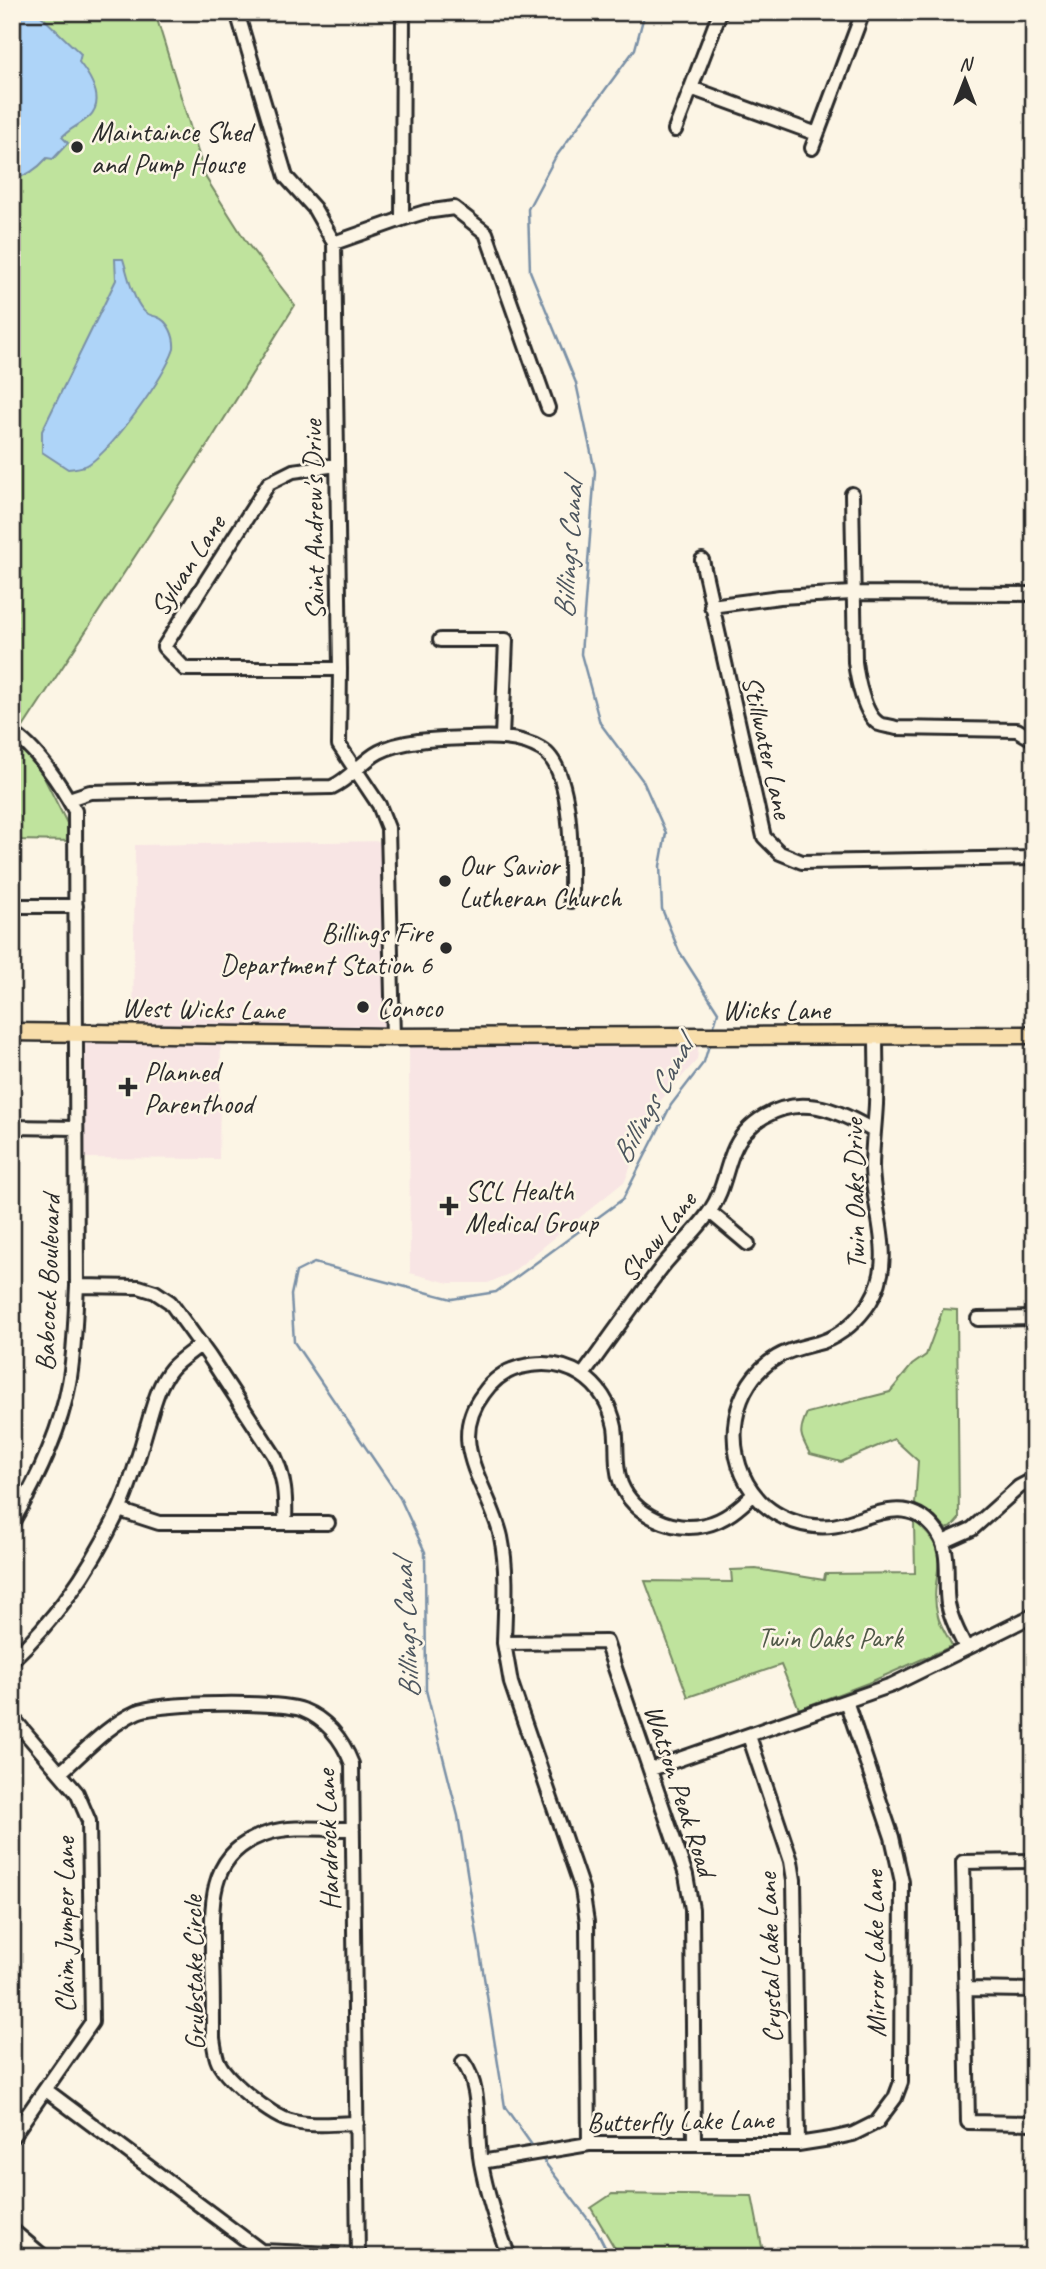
<svg xmlns="http://www.w3.org/2000/svg" width="1046" height="2269" font-family="Caveat,sans-serif">
	<rect width="100%" height="100%" fill="#fcf5e5"/>
	<filter id="ink" filterUnits="userSpaceOnUse"><feTurbulence type="fractalNoise" baseFrequency=".0143" numOctaves="2"/><feDisplacementMap in="SourceGraphic" scale="14" xChannelSelector="R" yChannelSelector="G"/><feConvolveMatrix kernelMatrix="1 2 1 2 8 2 1 2 1" color-interpolation-filters="sRGB"/></filter>
	<g filter="url(#ink)">
		<path fill="#f8e5e4" d="M 388,841 L 393,1037 L 221,1035 L 219,1159 L 75,1158 L 75,1032 L 133,1033 L 135,845 Z
			M 700,1035 L 697,1060 L 653,1109 L 625,1181 L 511,1273 L 488,1283 L 449,1283 L 410,1273 L 409,1037 Z"/>
		<path fill="#bfe39d" stroke="#758764" stroke-width="2" d="M 12,12 L 149,12 L 157,19 L 206,178 L 247,243 L 295,305 L 209,443 L 22,729 L 25,740 L 76,841 L 12,840 Z
			M 943,1309 L 957,1310 L 959,1519 L 952,1527 L 946,1529 L 935,1517 L 915,1505 L 918,1461 L 894,1439 L 841,1462 L 810,1454 C 800,1436 798,1432 807,1413 L 890,1392 L 912,1365 L 926,1355 Z
			M 914,1521 C 959,1557 926,1574 938,1616 C 940,1626 948,1636 952,1646 L 868,1683 L 799,1709 L 781,1665 L 688,1697 L 645,1581 L 732,1582 L 731,1570 L 756,1569 L 824,1580 L 825,1574 L 915,1573 Z
			M 612,2194 L 752,2196 L 764,2257 L 620,2257 L 591,2208 Z"/>
		<path fill="#aed4f8" stroke="#7a90a6" stroke-width="2" d="M 12,12 L 37,12 L 81,54 L 79,62 C 90,76 106,101 89,117 C 80,125 70,128 62,137 L 68,143 L 53,159 L 47,158 C 39,167 25,179 12,177 Z
			M 115,259 L 123,259 C 128,275 132,297 143,310 C 147,315 151,315 157,317 C 169,321 175,337 174,349 C 164,378 114,447 89,464 C 83,468 75,468 68,469 L 42,452 L 42,431 L 116,280 Z"/>
		<g fill="none" stroke-linecap="round" stroke-linejoin="round">
			<path stroke="#7a90a6" stroke-width="2.5" d="M 645,12 L 635,49 L 555,158 L 528,209 L 530,271 L 576,383 L 595,471 L 581,654 L 600,723 L 643,781 L 666,833 L 660,866 L 662,909 L 679,951 L 718,1012 L 713,1029
				M 534,2148 L 505,2107 L 458,1816 L 426,1690 L 425,1552 L 400,1498 L 294,1342 L 291,1295 L 296,1272 L 314,1263 L 452,1299 L 496,1292 L 623,1199 L 671,1105 L 704,1062 L 710,1042
				M 540,2156 L 597,2231 L 610,2257"/>
			<defs>
				<path id="minor" d="M 237,12 L 286,177 L 314,208 L 334,243 L 340,669 L 339,745 L 379,805 L 388,828 L 393,1037
					M 691,88 L 817,134
					M 675,130 L 720,12
					M 812,148 L 863,12
					M 402,219 L 425,212 L 454,208 L 486,233 L 548,408
					M 334,243 L 402,219 L 403,12
					M 337,465 L 293,471 L 269,483 L 164,647 L 185,669 L 340,669
					M 852,494 L 855,662 C 857,678 864,715 879,724 C 884,726 891,726 896,728 L 1017,730 L 1034,740
					M 702,560 L 764,837 L 780,853 L 802,862 L 1034,858
					M 711,606 L 780,597 L 852,593 L 1034,594
					M 440,640 L 506,640 L 502,737
					M 12,733 C 36,747 62,787 75,811 L 77,1286 C 75,1318 75,1351 69,1383 C 60,1433 37,1480 12,1523
					M 69,799 L 90,792 L 332,787 C 350,779 362,761 379,752 C 404,739 440,739 468,738 C 493,737 519,736 541,749 C 575,768 571,866 571,901
					M 12,906 L 76,906
					M 876,1035 C 876,1058 877,1081 876,1104 C 875,1125 872,1147 872,1168 C 873,1213 897,1259 870,1302 C 859,1319 842,1335 822,1342 C 807,1346 790,1349 777,1357 C 731,1384 722,1449 752,1491 C 772,1520 813,1533 846,1523 C 877,1514 908,1497 934,1528 C 953,1550 944,1578 948,1604 C 951,1620 959,1634 966,1648
					M 12,1127 L 75,1128
					M 710,1212 L 748,1244
					M 77,1286 L 139,1287 L 155,1292 L 170,1302 L 209,1356 L 274,1455 C 285,1478 286,1498 285,1523
					M 978,1319 L 1034,1318
					M 583,1375 C 609,1339 635,1302 662,1267 C 677,1248 697,1231 710,1211 C 723,1192 725,1172 733,1152 C 745,1122 778,1103 810,1106 C 829,1107 857,1121 874,1131
					M 12,1491 L 27,1497
					M 119,1510 L 159,1523 L 328,1523
					M 943,1542 L 972,1529 L 1019,1487 L 1034,1479
					M 504,1643 L 511,1683 L 582,1889 L 587,1922 L 589,2144
					M 12,1660 C 57,1618 94,1563 120,1508 C 132,1482 139,1454 147,1427 C 153,1407 158,1384 172,1368 C 180,1359 192,1352 201,1344
					M 12,1717 L 77,1793 L 89,1821 L 92,2022 L 12,2137
					M 749,1736 L 791,1861 L 794,1880 L 798,2144
					M 651,1769 L 892,1685 L 1034,1615
					M 61,1772 C 85,1751 108,1725 137,1712 C 159,1702 281,1701 303,1710 C 328,1720 343,1741 352,1764 L 358,2257
					M 353,1829 C 326,1830 294,1825 268,1833 C 206,1852 212,1905 212,1957 C 213,1984 213,2011 213,2038 C 214,2045 215,2053 217,2059 C 223,2078 272,2117 291,2121 C 311,2127 336,2123 357,2123
					M 1034,1861 L 963,1862 L 968,2122 L 1034,2123
					M 965,1989 L 1034,1990
					M 463,2062 C 483,2089 475,2130 481,2163 C 487,2195 497,2226 509,2257
					M 46,2090 L 261,2251 L 358,2255
					M 694,2142 L 692,1909 L 686,1875 L 606,1642 L 504,1643 C 505,1608 508,1572 501,1537 C 490,1487 445,1444 483,1394 C 492,1381 505,1371 520,1367 C 567,1355 605,1380 615,1427 C 618,1446 614,1465 621,1484 C 634,1515 673,1533 705,1525 C 725,1521 740,1507 754,1494
					M 481,2162 L 589,2144 L 798,2144 L 830,2139 L 853,2134 L 877,2122 L 895,2098 L 901,2082 L 902,1882 L 892,1837 L 846,1701
					M 12,2230 L 44,2257"/>
				<path id="major" d="M 12,1032 L 393,1037 L 1034,1035"/>
			</defs>
			<use href="#minor" stroke="#2b2b2b" stroke-width="18"/>
			<use href="#major" stroke="#2b2b2b" stroke-width="21"/>
			<use href="#minor" stroke="#fcf5e5" stroke-width="12"/>
			<use href="#major" stroke="#f8deab" stroke-width="16"/>
		</g>
	</g>
	<g fill="#2b2b2b" stroke="#fcf5e5" stroke-width="2.5">
		<circle cx="77" cy="147" r="7"/>
		<circle cx="445" cy="881" r="7"/>
		<circle cx="446" cy="948" r="7"/>
		<circle cx="363" cy="1007" r="7"/>
		<path d="M124.5 1076.5h7v7h7v7h-7v7h-7v-7h-7v-7h7z"/>
		<path d="M445.5 1195.5h7v7h7v7h-7v7h-7v-7h-7v-7h7z"/>
	</g>
	<g text-anchor="middle" stroke-width="5" stroke-linejoin="round" paint-order="stroke">
		<g font-size="28" fill="#2b2b2b" stroke="#fcf5e5" text-anchor="start">
			<text x="91" y="141">Maintaince Shed<tspan x="91" dy="32">and Pump House</tspan></text>
			<text x="459" y="875">Our Savior<tspan x="459" dy="32">Lutheran Church</tspan></text>
			<text x="432" y="942" text-anchor="end">Billings Fire<tspan x="432" dy="32">Department Station 6</tspan></text>
			<text x="377" y="1017">Conoco</text>
			<text x="144" y="1081">Planned<tspan x="144" dy="32">Parenthood</tspan></text>
			<text x="465" y="1200">SCL Health<tspan x="465" dy="32">Medical Group</tspan></text>
		</g>
		<g font-size="28" fill="#2b2b2b" stroke="#fcf5e5">
			<text transform="translate(313 520) rotate(-91)" y="10">Saint Andrew's Drive</text>
			<text transform="translate(187 565) rotate(-57)" y="10">Sylvan Lane</text>
			<text transform="translate(768 747) rotate(77)" y="10">Stillwater Lane</text>
			<text transform="translate(203 1008) rotate(1)" y="10">West Wicks Lane</text>
			<text x="776" y="1019">Wicks Lane</text>
			<text transform="translate(854 1194) rotate(-91)" y="10">Twin Oaks Drive</text>
			<text transform="translate(657 1236) rotate(-52)" y="10">Shaw Lane</text>
			<text transform="translate(47 1283) rotate(-88)" y="10">Babcock Boulevard</text>
			<text transform="translate(681 1790) rotate(72)" y="10">Watson Peak Road</text>
			<text transform="translate(327 1840) rotate(-92)" y="10">Hardrock Lane</text>
			<text transform="translate(64 1925) rotate(-90)" y="10">Claim Jumper Lane</text>
			<text transform="translate(874 1954) rotate(-91)" y="10">Mirror Lake Lane</text>
			<text transform="translate(769 1958) rotate(-92)" y="10">Crystal Lake Lane</text>
			<text transform="translate(193 1973) rotate(-91)" y="10">Grubstake Circle</text>
			<text transform="translate(680 2120) rotate(-1)" y="10">Butterfly Lake Lane</text>
		</g>
		<g font-size="28" fill="#505948" stroke="#fcf5e5">
			<text x="830" y="1647">Twin Oaks Park</text>
		</g>
		<g font-size="30" font-style="italic" fill="#4c555e" stroke="#fcf5e5">
			<text transform="translate(568 550) rotate(-86)" y="10">Billings Canal</text>
			<text transform="translate(652 1101) rotate(-61)" y="10">Billings Canal</text>
			<text transform="translate(406 1630) rotate(-93)" y="10">Billings Canal</text>
		</g>
	</g>
	<rect width="1046" height="2269" fill="none" stroke="#fcf5e5" stroke-width="42"/>
	<rect x="21" y="21" width="1004" height="2227" fill="none" stroke="#2b2b2b" stroke-width="2.5" filter="url(#ink)"/>
	<g transform="translate(965 80)" stroke="#fcf5e5" stroke-width="5" paint-order="stroke">
	<path d="M0-5L12 26L0 18L-12 26Z" fill="#2b2b2b"/>
	<text y="-10" font-size="19" font-weight="bold" text-anchor="middle" fill="#2b2b2b">N</text>
	</g>
</svg>
